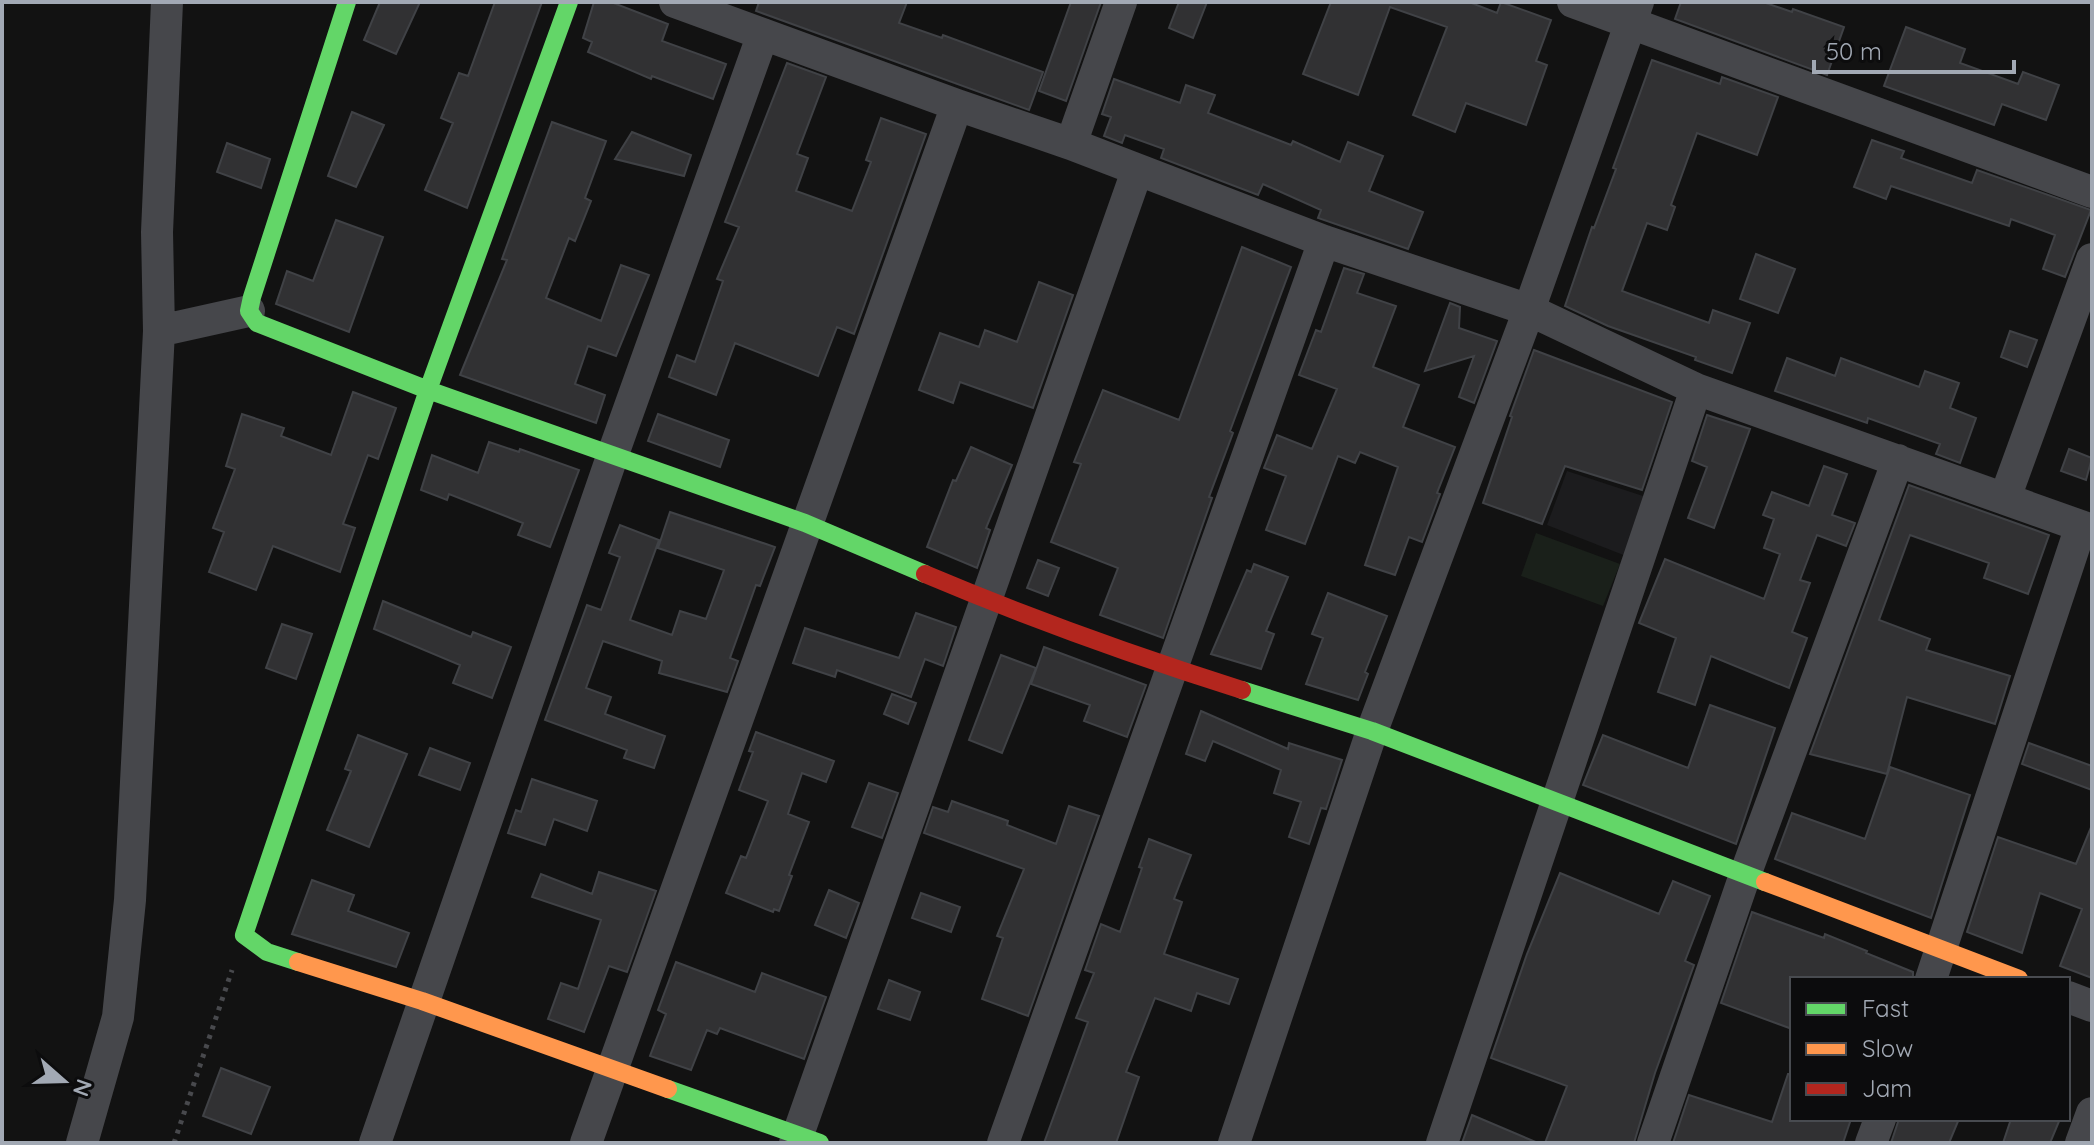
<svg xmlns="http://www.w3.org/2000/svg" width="2094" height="1145" font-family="Quicksand,sans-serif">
	<rect width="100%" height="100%" fill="#121212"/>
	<path fill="#1c1c1e" d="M 1567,471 L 1646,497 L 1626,556 L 1547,525 Z"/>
	<path fill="#1a201a" d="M 1536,533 L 1620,564 L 1603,606 L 1521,576 Z"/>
	<path fill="#313133" stroke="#404246" stroke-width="2" d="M 380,2 L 420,2 L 396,54 L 364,40 Z
		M 495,2 L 542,2 L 467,208 L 425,190 L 453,123 L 441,118 L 459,73 L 468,76 Z
		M 594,2 L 611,2 L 668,24 L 662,41 L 726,64 L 713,99 L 652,76 L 651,79 L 588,52 L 592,42 L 583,38 Z
		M 759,2 L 907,2 L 899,23 L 942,38 L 943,35 L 1043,72 L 1029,110 L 756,11 Z
		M 1071,2 L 1101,2 L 1066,101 L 1039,91 Z
		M 1179,2 L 1207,2 L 1193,38 L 1169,28 Z
		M 1331,2 L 1469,2 L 1497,13 L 1501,2 L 1551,20 L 1536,61 L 1547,65 L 1526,125 L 1466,103 L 1455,132 L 1413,115 L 1447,27 L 1390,7 L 1358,95 L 1303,74 Z
		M 1681,2 L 1763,2 L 1792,12 L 1793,9 L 1844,27 L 1827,75 L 1675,19 Z
		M 1906,27 L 1965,49 L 1960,63 L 2018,84 L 2023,72 L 2059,85 L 2046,120 L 2002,104 L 1994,125 L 1884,86 Z
		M 1652,60 L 1720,84 L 1722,77 L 1778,97 L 1757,155 L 1697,133 L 1671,205 L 1675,207 L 1667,230 L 1647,223 L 1622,291 L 1709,323 L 1713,310 L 1750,323 L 1732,373 L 1695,360 L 1696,357 L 1608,326 L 1565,306 L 1592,227 L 1594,228 L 1616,169 L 1613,168 Z
		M 787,63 L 826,77 L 797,154 L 808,158 L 796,191 L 852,211 L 871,162 L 866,160 L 881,118 L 926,134 L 854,334 L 837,327 L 818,376 L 735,343 L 716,395 L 669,377 L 677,355 L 695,362 L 723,281 L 717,279 L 739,227 L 725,222 Z
		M 1114,79 L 1180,103 L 1186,85 L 1215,95 L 1208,113 L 1291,145 L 1293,141 L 1340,162 L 1348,142 L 1383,156 L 1369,191 L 1423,212 L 1408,249 L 1318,218 L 1321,210 L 1263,184 L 1258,195 L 1161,158 L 1164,149 L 1125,135 L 1122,143 L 1104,136 L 1111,117 L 1102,114 Z
		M 352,112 L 384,125 L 356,187 L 328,176 Z
		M 552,122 L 606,141 L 585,198 L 591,201 L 575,241 L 569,238 L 546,298 L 601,321 L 621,265 L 649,275 L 616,356 L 588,346 L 575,384 L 605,395 L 596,423 L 460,375 L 507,260 L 502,259 Z
		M 632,132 L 691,155 L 684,176 L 615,159 Z
		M 1872,140 L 1904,151 L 1901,158 L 1972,183 L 1977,170 L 2091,210 L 2065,277 L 2043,269 L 2055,235 L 2011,219 L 2009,226 L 1891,186 L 1886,199 L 1854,187 Z
		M 227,143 L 270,159 L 261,188 L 217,172 Z
		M 336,220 L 383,237 L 349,332 L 276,304 L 287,271 L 313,281 Z
		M 1242,247 L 1291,267 L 1230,431 L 1233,433 L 1209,497 L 1212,498 L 1163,638 L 1100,615 L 1118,568 L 1051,542 L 1081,464 L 1074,462 L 1103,390 L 1179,420 Z
		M 1756,254 L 1795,269 L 1778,313 L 1740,299 Z
		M 1344,268 L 1364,274 L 1357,293 L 1396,306 L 1373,367 L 1419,385 L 1403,427 L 1455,447 L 1437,493 L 1440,494 L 1422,542 L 1409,537 L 1395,575 L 1365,565 L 1398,467 L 1360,452 L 1355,463 L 1338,456 L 1305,544 L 1266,530 L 1286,476 L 1264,468 L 1277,435 L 1312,449 L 1337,389 L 1299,375 L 1316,330 L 1321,332 Z
		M 1039,282 L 1073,295 L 1033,408 L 960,382 L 953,403 L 919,390 L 940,333 L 979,347 L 985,330 L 1017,342 Z
		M 1450,303 L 1460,307 L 1459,328 L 1497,341 L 1474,403 L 1459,397 L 1474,356 L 1425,371 Z
		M 2010,331 L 2037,340 L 2027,367 L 2001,357 Z
		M 1534,350 L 1672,402 L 1642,490 L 1565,466 L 1542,524 L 1483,503 L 1512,417 L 1510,416 Z
		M 1787,358 L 1835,376 L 1841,358 L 1919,387 L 1925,371 L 1959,383 L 1950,408 L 1976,418 L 1960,463 L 1936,454 L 1940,444 L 1868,418 L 1867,423 L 1775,391 Z
		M 353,392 L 396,408 L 378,459 L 368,455 L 343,524 L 355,528 L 340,572 L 273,546 L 256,590 L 209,572 L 224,532 L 213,528 L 235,469 L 226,466 L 242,414 L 284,428 L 281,436 L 331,455 Z
		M 658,414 L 729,440 L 720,467 L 648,441 Z
		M 1707,415 L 1750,429 L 1714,528 L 1688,518 L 1707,467 L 1692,461 Z
		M 489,442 L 519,452 L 520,449 L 579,470 L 550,547 L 518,535 L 523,523 L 449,494 L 447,500 L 421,490 L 432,455 L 478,473 Z
		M 971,447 L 1012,465 L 986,528 L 990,530 L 977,568 L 927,547 L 953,480 L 956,481 Z
		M 2069,449 L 2092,458 L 2086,480 L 2061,471 Z
		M 1824,466 L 1847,474 L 1832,515 L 1855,523 L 1846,546 L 1817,535 L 1800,580 L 1810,583 L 1792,632 L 1807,638 L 1789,688 L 1711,656 L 1695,705 L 1658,692 L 1676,638 L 1639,623 L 1665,559 L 1764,599 L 1780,554 L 1764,548 L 1774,519 L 1763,515 L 1772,492 L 1809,506 Z
		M 1909,485 L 2049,535 L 2028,594 L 1984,578 L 1989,563 L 1910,535 L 1879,620 L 1930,639 L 1926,650 L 2010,676 L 1995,724 L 1907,697 L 1887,774 L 1810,754 Z
		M 670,512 L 775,547 L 760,586 L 756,585 L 730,658 L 738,661 L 727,692 L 659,673 L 662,661 L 603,641 L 586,688 L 611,697 L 605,714 L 665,736 L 654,768 L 624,758 L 627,750 L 545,720 L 587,605 L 601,610 L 620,557 L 609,553 L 620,525 L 659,540 L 630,620 L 672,635 L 680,611 L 706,619 L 724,570 L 658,548 Z
		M 1038,560 L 1059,568 L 1048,596 L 1027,588 Z
		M 1254,564 L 1288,577 L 1266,631 L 1274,634 L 1261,669 L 1211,654 L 1247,570 L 1251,572 Z
		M 1328,593 L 1387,616 L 1365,672 L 1368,674 L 1358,700 L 1306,684 L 1323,638 L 1312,634 Z
		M 383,601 L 471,637 L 473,632 L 511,647 L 492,698 L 453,683 L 460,665 L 374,629 Z
		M 916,613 L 956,627 L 943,666 L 925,659 L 911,697 L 837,670 L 835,677 L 793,663 L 805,628 L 899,658 Z
		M 282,624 L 312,634 L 296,679 L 266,668 Z
		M 1044,647 L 1146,685 L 1127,737 L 1084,721 L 1090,705 L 1031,684 Z
		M 1001,655 L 1036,668 L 1002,753 L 969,740 Z
		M 892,694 L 916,703 L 908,724 L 884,714 Z
		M 1710,705 L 1775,728 L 1736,844 L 1583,785 L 1603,735 L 1688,768 Z
		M 1201,711 L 1288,749 L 1289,743 L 1342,760 L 1326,809 L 1321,808 L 1309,844 L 1289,837 L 1301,802 L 1274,793 L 1281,770 L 1213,741 L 1205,761 L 1186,754 Z
		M 756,732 L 834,761 L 826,782 L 802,773 L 788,814 L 809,822 L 789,875 L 792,876 L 779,911 L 774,909 L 773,912 L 726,893 L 741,856 L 746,858 L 768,801 L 739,790 L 753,752 L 749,751 Z
		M 358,735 L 407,754 L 369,847 L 327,830 L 351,771 L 345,769 Z
		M 2029,743 L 2092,766 L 2092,790 L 2022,764 Z
		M 430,748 L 470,763 L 460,790 L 419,775 Z
		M 1890,767 L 1970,795 L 1931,918 L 1775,859 L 1792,813 L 1865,839 Z
		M 532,779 L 597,801 L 587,831 L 554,819 L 545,845 L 508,833 L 516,810 L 521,812 Z
		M 869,783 L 898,793 L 882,838 L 852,827 Z
		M 952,801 L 1008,821 L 1007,825 L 1056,844 L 1069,806 L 1099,816 L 1028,1016 L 982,999 L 1003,938 L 997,936 L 1024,869 L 924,833 L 933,807 L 948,812 Z
		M 2092,825 L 2092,978 L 2060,966 L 2082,909 L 2040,893 L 2022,953 L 1967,932 L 1998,837 L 2076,864 Z
		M 1149,839 L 1191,855 L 1174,899 L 1182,902 L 1164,954 L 1238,979 L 1229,1004 L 1197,993 L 1191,1011 L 1155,998 L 1126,1072 L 1139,1077 L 1116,1143 L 1044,1143 L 1088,1022 L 1076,1018 L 1094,973 L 1085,970 L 1101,924 L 1120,932 L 1142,868 L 1139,867 Z
		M 599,872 L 656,891 L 627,972 L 609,966 L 584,1032 L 548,1019 L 561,983 L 578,989 L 601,920 L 532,897 L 541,874 L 592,894 Z
		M 1560,873 L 1659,914 L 1673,881 L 1710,896 L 1685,961 L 1694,965 L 1655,1073 L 1634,1143 L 1545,1143 L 1567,1086 L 1491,1058 L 1527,954 Z
		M 312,880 L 354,895 L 348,911 L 409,933 L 396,967 L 292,934 Z
		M 829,890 L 859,903 L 846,938 L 815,925 Z
		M 921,893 L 960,907 L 951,932 L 912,918 Z
		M 1752,912 L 1824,938 L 1825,934 L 1867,951 L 1866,953 L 1913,972 L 1913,979 L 1792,979 L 1792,1029 L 1721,1003 Z
		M 676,962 L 755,992 L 762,973 L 826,997 L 804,1059 L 720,1028 L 717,1034 L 707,1030 L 691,1070 L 650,1056 L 666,1014 L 658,1010 Z
		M 889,980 L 920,992 L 910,1020 L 878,1009 Z
		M 221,1068 L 270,1087 L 251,1134 L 203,1116 Z
		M 1788,1074 L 1792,1074 L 1792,1119 L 1851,1119 L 1843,1143 L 1673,1143 L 1689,1095 L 1772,1122 Z
		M 1472,1115 L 1538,1143 L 1462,1143 Z
		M 1899,1119 L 1959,1119 L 1949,1143 L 1891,1143 Z
		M 2011,1119 L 2060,1119 L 2050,1143 L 2003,1143 Z"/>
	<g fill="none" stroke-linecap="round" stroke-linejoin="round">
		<path stroke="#48494d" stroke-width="5" stroke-dasharray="4 6" stroke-linecap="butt" d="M 174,1143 L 232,970"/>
		<path stroke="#46474b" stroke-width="32" d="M 675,2 L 957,105 L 1071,144 L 1324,241 L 1529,310 L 1696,389 L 2092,530
			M 1573,2 L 2092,192
			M 1071,144 L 1121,2
			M 159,331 L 249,311
			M 2005,498 L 2092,259
			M 1931,979 L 2081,526
			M 2068,997 L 2092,1006
			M 82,1143 L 118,1017 L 130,900 L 159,331 L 157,232 L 167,2
			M 375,1143 L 613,454 L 763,34
			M 586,1143 L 957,105
			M 795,1143 L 1137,171
			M 1003,1143 L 1324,241
			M 1234,1143 L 1372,731 L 1529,310 L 1638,2
			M 1442,1143 L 1696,389
			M 1653,1143 L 1745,875 L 1898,460
			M 1871,1143 L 1880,1119
			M 2081,1143 L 2092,1113"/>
		<path stroke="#63d668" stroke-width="18" d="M 347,2 L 252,297 L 249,311 L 257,323 L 428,390 L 805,523 L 925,574
			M 1242,690 L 1372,731 L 1765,882
			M 298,962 L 267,952 L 244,935 L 428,390 L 569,2
			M 668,1089 L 820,1143"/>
		<path stroke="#ff974d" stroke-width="18" d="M 1765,882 L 2019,979
			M 298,962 L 422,1001 L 668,1089"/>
		<path stroke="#b3261e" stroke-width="18" d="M 925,574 C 1029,618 1135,656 1242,690"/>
	</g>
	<rect width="2094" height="1145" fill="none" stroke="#a2a9b4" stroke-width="8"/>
	<rect x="1790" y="977" width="280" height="144" fill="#0c0c0d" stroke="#484b50" stroke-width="2"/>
	<rect x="1806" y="1003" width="40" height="12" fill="#63d668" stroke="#484b50" stroke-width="2"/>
	<text x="1862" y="1017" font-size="24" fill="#a2a9b4">Fast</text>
	<rect x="1806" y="1043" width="40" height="12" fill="#ff974d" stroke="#484b50" stroke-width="2"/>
	<text x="1862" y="1057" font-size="24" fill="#a2a9b4">Slow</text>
	<rect x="1806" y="1083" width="40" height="12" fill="#b3261e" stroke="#484b50" stroke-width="2"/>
	<text x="1862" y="1097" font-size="24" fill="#a2a9b4">Jam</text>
	<g transform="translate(64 1081) rotate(110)" stroke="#0c0c0d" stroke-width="6" paint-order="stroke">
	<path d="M0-6L14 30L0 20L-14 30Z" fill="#a2a9b4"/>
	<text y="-12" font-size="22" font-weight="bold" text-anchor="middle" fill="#a2a9b4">N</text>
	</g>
	<path d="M1814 60v12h200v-12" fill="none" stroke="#a2a9b4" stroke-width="4"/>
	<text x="1826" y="60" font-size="24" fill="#a2a9b4" stroke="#0c0c0d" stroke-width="6" paint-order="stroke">50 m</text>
</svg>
